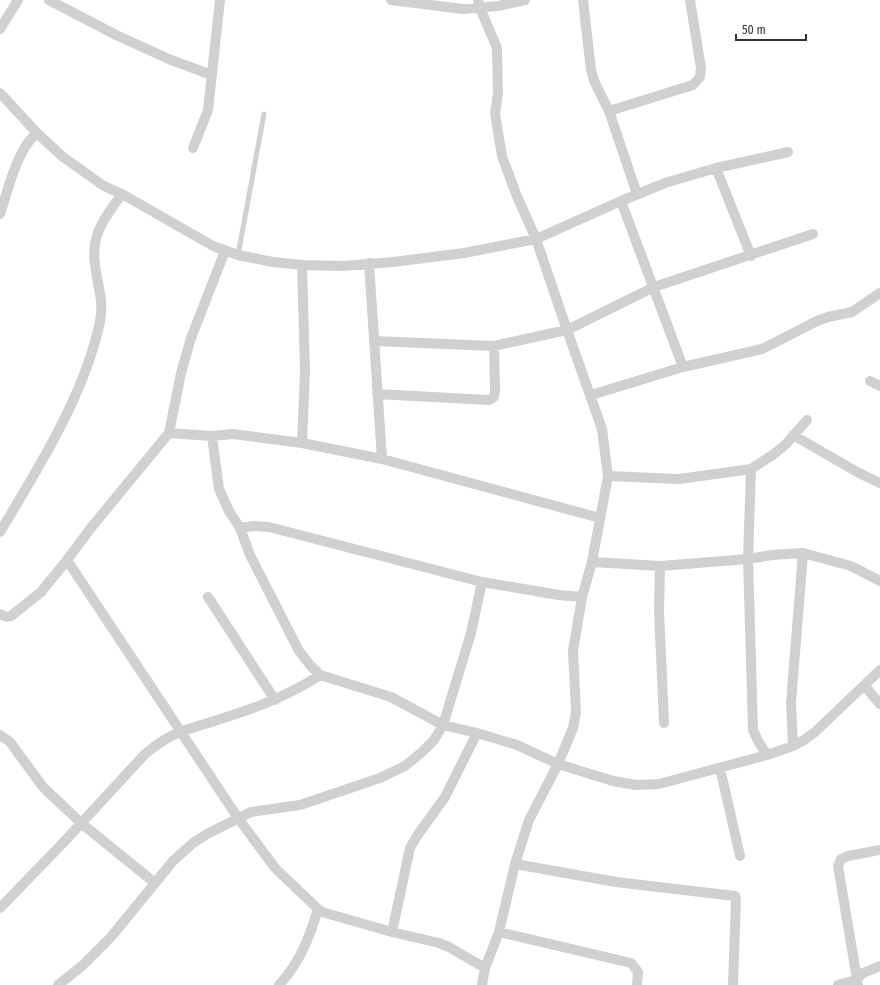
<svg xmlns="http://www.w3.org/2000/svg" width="880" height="985" font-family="'Fira Sans Condensed',sans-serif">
	<rect width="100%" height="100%" fill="#fff"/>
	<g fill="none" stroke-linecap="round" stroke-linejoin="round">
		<path stroke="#d0d0d0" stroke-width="5" d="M 238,255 L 264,114"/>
		<path stroke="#d0d0d0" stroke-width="10" d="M 49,0 L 116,35 L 171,60 L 212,75
			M 391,0 L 463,9 L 498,6 L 525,0
			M 583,0 L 591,70 L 595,83 L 609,111 L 637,194
			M 0,29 L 18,0
			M 0,93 L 37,133 L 63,157 L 104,186 L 122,194 L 213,246 L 238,255 L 273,262 L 302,265 L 343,266 L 393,262 L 464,253 L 536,239 L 621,201 L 665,183 L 716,168 L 788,152
			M 609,111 L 693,85 L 700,77 L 701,68 L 690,0
			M 193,148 L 208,110 L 220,0
			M 716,168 L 751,256
			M 621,201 L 683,367
			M 0,214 C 8,190 17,149 37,133
			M 369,263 L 382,459
			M 374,341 L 494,346 L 567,330 L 654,287 L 813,234
			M 870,381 L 880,386
			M 377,394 L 489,400 L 494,397 L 495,391 L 494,346
			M 591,395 L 683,367 L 762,349 L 817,321 L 828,317 L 852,312 L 880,293
			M 169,433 L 212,436 L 219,489 L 229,511 L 240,528 L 253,526 L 269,527 L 482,582 L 559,595 L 582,597 L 592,562 L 608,476 L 602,429 L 567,330 L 536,239 L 516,194 L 502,156 L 495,114 L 498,93 L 497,48 L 480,8 L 478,0
			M 793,435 L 859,473 L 880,483
			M 212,436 L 233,434 L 302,443 L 382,459 L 600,518
			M 302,443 L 305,371 L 302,265
			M 751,469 L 748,559 L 753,730 L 758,741 L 767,755
			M 608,476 L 679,479 L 751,469 L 774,454 L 786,444 L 807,420
			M 240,528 L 250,555 L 299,651 L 310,665 L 320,675 L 391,697 L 443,725 L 477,733 L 517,745 L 558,764 L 613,781 L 636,785 L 659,784 L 767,755 L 793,746 L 804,740 L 815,732 L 880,670
			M 0,532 C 36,472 80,402 97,334 C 100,324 102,312 101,301 C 99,282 92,264 95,244 C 98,225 111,209 122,194
			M 67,560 L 238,818 L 275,868 L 318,909 L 322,912 L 392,932 L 439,943 L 449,947 L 485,968
			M 592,562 L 660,566 L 748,559 L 772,555 L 803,553 L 851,566 L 880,581
			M 660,566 L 659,611 L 664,723
			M 208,597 L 275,700
			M 0,614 L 7,617 L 11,616 L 41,592 L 67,560 L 90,529 L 169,433 L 181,373 L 191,338 L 225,251
			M 864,685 L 880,704
			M 0,735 L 10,742 L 43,787 L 81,823 L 155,883
			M 793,746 L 791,703 L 803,553
			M 720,768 L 740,856
			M 515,864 L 616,882 L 735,896 L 736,899 L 733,985
			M 0,908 L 62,844 L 145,754 C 157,744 167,737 182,731 C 230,716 278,703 320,675
			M 392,932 L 410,848 L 417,836 L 445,797 L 477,733
			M 499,932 L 631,963 L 638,972 L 637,985
			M 58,985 L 82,966 L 111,937 L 173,861 L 193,843 L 207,834 L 251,812 L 300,805 L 380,778 L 405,766 L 422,752 L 434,740 L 443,725 L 471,633 L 482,582
			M 279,985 C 300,962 309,939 318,909
			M 482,985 L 485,968 L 499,932 L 515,864 L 529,820 L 558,764 L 573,728 L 576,712 L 573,651 L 582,597
			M 838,985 L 856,980 L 863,973 L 880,966
			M 858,985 L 838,866 L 841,859 L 848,856 L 880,850"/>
	</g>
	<path d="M736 34v6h70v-6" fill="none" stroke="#333333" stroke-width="2"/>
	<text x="742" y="34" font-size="12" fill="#333333" stroke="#ffffff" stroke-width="3" paint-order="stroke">50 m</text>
</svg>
